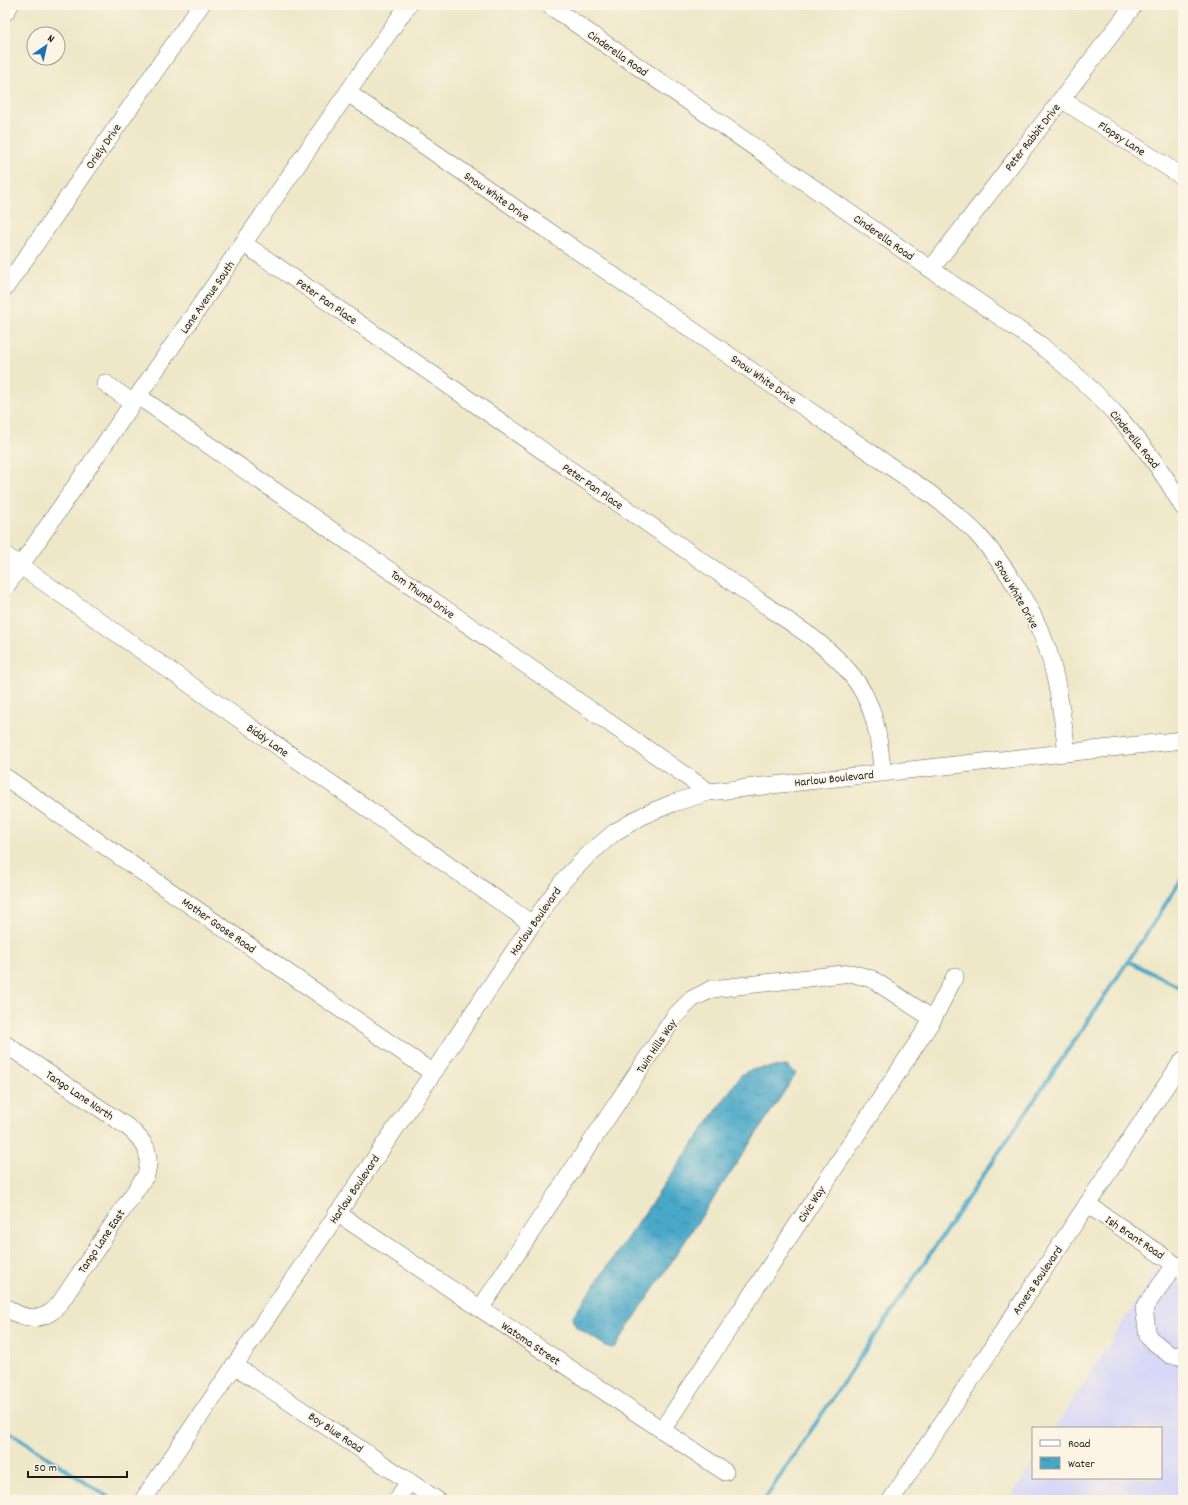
<svg xmlns="http://www.w3.org/2000/svg" width="1188" height="1505" font-family="Dekko,sans-serif">
	<defs>
		<pattern id="water-ripples" width="26" height="14" patternUnits="userSpaceOnUse"><rect width="26" height="14" fill="#48a7c7"/><path d="M2 4q2-2 4 0t4 0M15 11q2-2 4 0t4 0" fill="none" stroke="#3b87a1"/></pattern>
	</defs>
	<rect width="100%" height="100%" fill="#fcf5e5"/>
	<filter id="ink" filterUnits="userSpaceOnUse"><feTurbulence type="fractalNoise" baseFrequency=".025" numOctaves="2"/><feDisplacementMap in="SourceGraphic" scale="8" xChannelSelector="R" yChannelSelector="G"/><feConvolveMatrix kernelMatrix="1 2 1 2 8 2 1 2 1" color-interpolation-filters="sRGB"/></filter>
	<filter id="wash" filterUnits="userSpaceOnUse"><feTurbulence type="fractalNoise" baseFrequency=".012" numOctaves="4" result="noise"/><feDisplacementMap in="SourceGraphic" scale="16" xChannelSelector="R" yChannelSelector="G"/><feGaussianBlur stdDeviation="0.9" result="paint"/><feColorMatrix in="noise" values="0 0 0 0 0 0 0 0 0 0 0 0 0 0 0 0 0 1.4 0 .05"/><feComposite in="paint" operator="in"/></filter>
	<g filter="url(#wash)">
		<rect width="100%" height="100%" fill="#eee7c8"/>
		<path fill="#d7d7f8" d="M 1157,1269 L 1183,1287 L 1183,1500 L 1009,1500 L 1033,1462 L 1033,1478 L 1161,1478 L 1161,1428 L 1055,1428 Z"/>
		<path fill="url(#water-ripples)" stroke="#326272" d="M 787,1066 L 796,1073 L 794,1077 L 615,1347 L 611,1348 L 606,1346 L 576,1327 L 573,1322 L 572,1317 L 741,1075 C 749,1067 775,1067 787,1066 Z"/>
		<g fill="none" stroke-linecap="round" stroke-linejoin="round">
			<path stroke="#48a7c7" stroke-width="4" d="M 1128,961 L 1183,989
				M 5,1429 L 109,1498
				M 764,1500 L 1145,936 L 1183,877"/>
		</g>
	</g>
	<g filter="url(#ink)">
		<g fill="none" stroke-linecap="round" stroke-linejoin="round">
			<defs>
				<path id="minor" d="M 549,5 L 1039,344 C 1100,393 1145,439 1183,507
					M 5,13 L 10,5
					M 348,93 L 929,493 C 946,506 963,519 978,535 C 1006,566 1038,617 1050,657 C 1059,689 1063,721 1067,753
					M 1061,99 L 1183,177
					M 243,243 L 810,636 C 839,658 864,682 874,719 C 879,736 880,755 883,773
					M 931,269 L 1134,5
					M 5,288 L 201,5
					M 105,383 L 133,403
					M 138,396 L 709,792
					M 5,555 L 532,924
					M 5,588 L 408,5
					M 5,777 L 433,1073
					M 5,1044 L 129,1128 C 146,1143 152,1152 146,1175 L 60,1303 C 57,1306 54,1310 51,1312 C 36,1323 18,1316 5,1307
					M 1087,1204 L 1183,1270
					M 337,1213 L 725,1472
					M 1175,1265 L 1144,1308 L 1148,1337 L 1170,1355 L 1183,1356
					M 480,1309 L 675,1016 L 692,999 L 712,989 L 851,973 L 872,979 L 933,1019
					M 234,1365 L 437,1500
					M 662,1430 L 933,1019 L 955,976
					M 143,1500 L 433,1073 L 532,924 L 563,881 L 588,855 L 615,832 L 644,815 L 673,803 L 709,792 L 1183,740
					M 397,1500 L 409,1481
					M 891,1500 L 1183,1060"/>
			</defs>
			<use href="#minor" stroke="#666358" stroke-width="18"/>
			<use href="#minor" stroke="#fff" stroke-width="17"/>
		</g>
	</g>
	<g text-anchor="middle" stroke-width="3.5" stroke-linejoin="round" paint-order="stroke">
		<g font-size="12" fill="#1c1c1c" stroke="#fcf5e5">
			<text transform="translate(618 53) rotate(35)" y="4">Cinderella Road</text>
			<text transform="translate(1032 137) rotate(-52)" y="4">Peter Rabbit Drive</text>
			<text transform="translate(1122 138) rotate(33)" y="4">Flopsy Lane</text>
			<text transform="translate(103 146) rotate(-55)" y="4">Oriely Drive</text>
			<text transform="translate(497 196) rotate(35)" y="4">Snow White Drive</text>
			<text transform="translate(884 237) rotate(35)" y="4">Cinderella Road</text>
			<text transform="translate(207 297) rotate(-55)" y="4">Lane Avenue South</text>
			<text transform="translate(327 301) rotate(35)" y="4">Peter Pan Place</text>
			<text transform="translate(764 379) rotate(35)" y="4">Snow White Drive</text>
			<text transform="translate(1135 439) rotate(51)" y="4">Cinderella Road</text>
			<text transform="translate(593 486) rotate(35)" y="4">Peter Pan Place</text>
			<text transform="translate(423 594) rotate(35)" y="4">Tom Thumb Drive</text>
			<text transform="translate(1017 594) rotate(60)" y="4">Snow White Drive</text>
			<text transform="translate(268 740) rotate(35)" y="4">Biddy Lane</text>
			<text transform="translate(834 778) rotate(-6)" y="4">Harlow Boulevard</text>
			<text transform="translate(535 921) rotate(-55)" y="4">Harlow Boulevard</text>
			<text transform="translate(219 925) rotate(35)" y="4">Mother Goose Road</text>
			<text transform="translate(656 1046) rotate(-56)" y="4">Twin Hills Way</text>
			<text transform="translate(80 1095) rotate(34)" y="4">Tango Lane North</text>
			<text transform="translate(354 1189) rotate(-56)" y="4">Harlow Boulevard</text>
			<text transform="translate(811 1204) rotate(-57)" y="4">Civic Way</text>
			<text transform="translate(1135 1237) rotate(34)" y="4">Ish Brant Road</text>
			<text transform="translate(101 1241) rotate(-56)" y="4">Tango Lane East</text>
			<text transform="translate(1037 1280) rotate(-56)" y="4">Anvers Boulevard</text>
			<text transform="translate(531 1343) rotate(34)" y="4">Watoma Street</text>
			<text transform="translate(336 1432) rotate(34)" y="4">Boy Blue Road</text>
		</g>
	</g>
	<rect width="1188" height="1505" fill="none" stroke="#fcf5e5" stroke-width="20"/>
	<rect x="1032" y="1427" width="130" height="52" fill="#fcf5e5" stroke="#a29e95"/>
	<rect x="1040" y="1440" width="20" height="6" fill="#ffffff" stroke="#a29e95"/>
	<text x="1068" y="1447" font-size="12" fill="#1c1c1c">Road</text>
	<rect x="1040" y="1457" width="20" height="12" fill="url(#water-ripples)" stroke="#a29e95"/>
	<text x="1068" y="1467" font-size="12" fill="#1c1c1c">Water</text>
	<g transform="translate(46 46) rotate(34)"><circle r="19" fill="#fcf5e5" stroke="#a29e95"/>
	<path d="M0-3L7 15L0 10L-7 15Z" fill="#1f6fb2"/>
	<text y="-6" font-size="11" font-weight="bold" text-anchor="middle" fill="#1c1c1c">N</text>
	</g>
	<path d="M28 1471v6h99v-6" fill="none" stroke="#1c1c1c" stroke-width="2"/>
	<text x="34" y="1471" font-size="12" fill="#1c1c1c" stroke="#fcf5e5" stroke-width="3" paint-order="stroke">50 m</text>
</svg>
